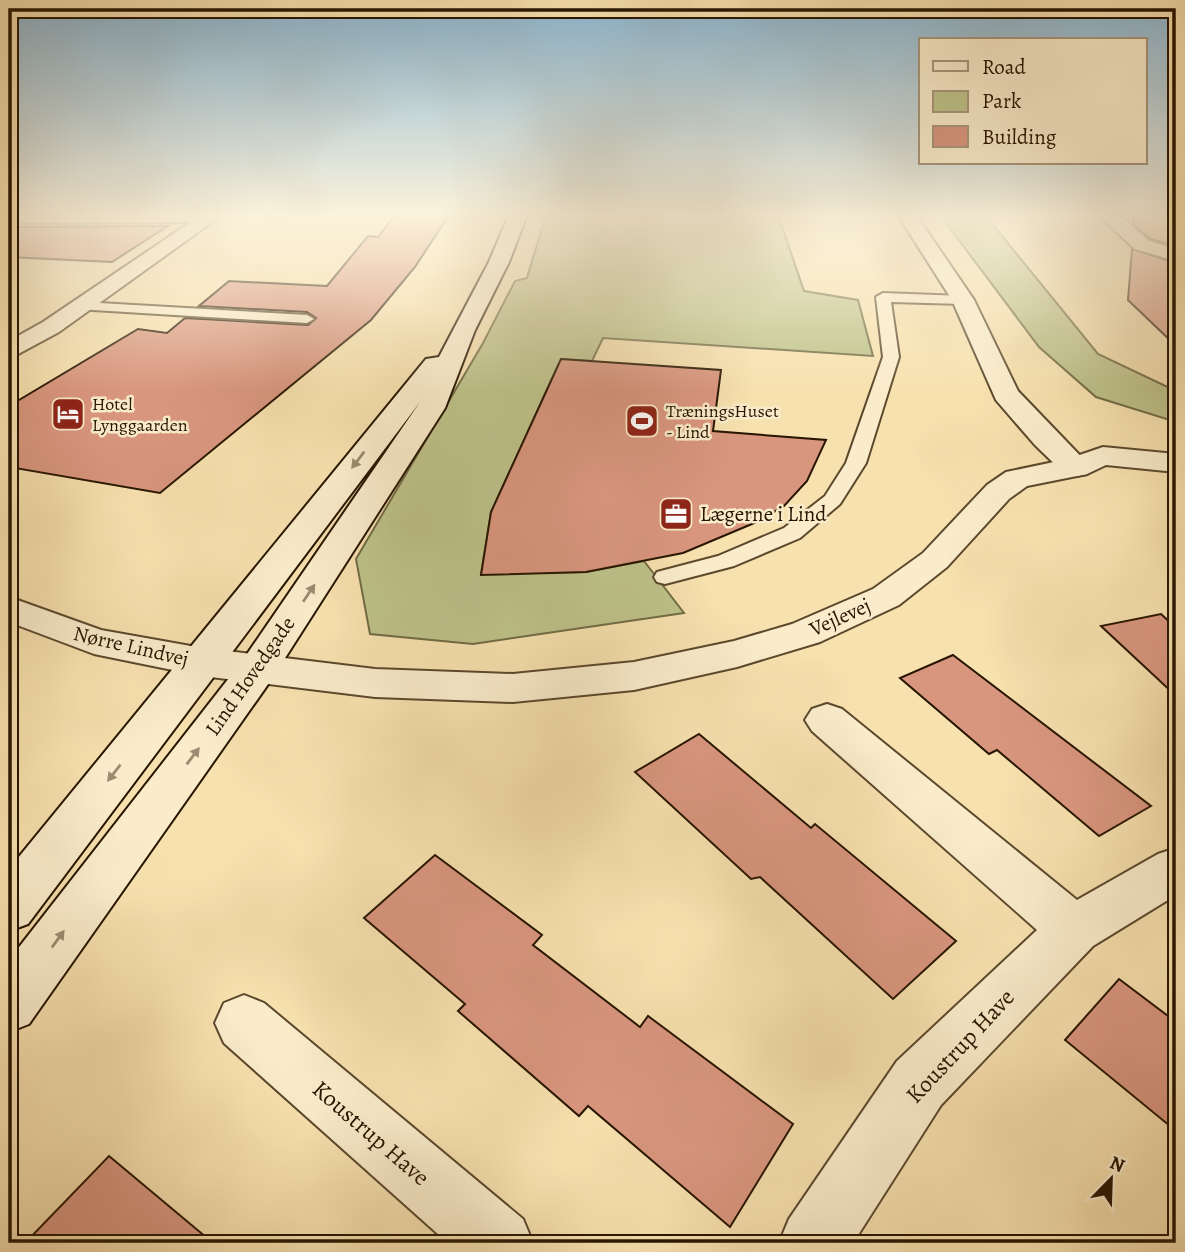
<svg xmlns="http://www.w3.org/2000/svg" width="1185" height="1252" font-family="Alegreya,serif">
	<rect width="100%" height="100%" fill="#f7e1af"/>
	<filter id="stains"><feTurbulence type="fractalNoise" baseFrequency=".00286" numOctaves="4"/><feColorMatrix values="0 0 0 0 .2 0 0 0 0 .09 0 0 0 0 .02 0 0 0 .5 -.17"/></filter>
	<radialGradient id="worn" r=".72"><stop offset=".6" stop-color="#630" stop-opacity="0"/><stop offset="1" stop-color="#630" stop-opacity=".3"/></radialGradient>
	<path fill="#bec28a" stroke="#726c45" stroke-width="2" d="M 546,215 L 778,215 L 804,291 L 858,300 L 873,356 L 603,338 L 592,361 L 561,359 L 491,512 L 481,574 L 586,572 L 644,561 L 684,613 L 473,644 L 370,634 L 356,559 L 483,343 L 515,281 L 527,278 Z
		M 940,215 L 985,215 L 1098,354 L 1176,391 L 1176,422 L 1096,397 L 1039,347 Z"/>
	<path fill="#d9967f" stroke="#271500" stroke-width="2" d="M 395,215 L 449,215 L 415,267 L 371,320 L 160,493 L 9,467 L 9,406 L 138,329 L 167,333 L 185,318 L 308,325 L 316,318 L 307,312 L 199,306 L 229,281 L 327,286 L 368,236 L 378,237 Z
		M 1134,215 L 1176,218 L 1176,246 L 1150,239 L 1133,224 Z
		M 168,226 L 112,262 L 9,257 L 9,227 Z
		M 1132,249 L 1176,263 L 1176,346 L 1128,300 Z
		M 561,359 L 721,370 L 713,431 L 826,440 L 807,481 L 784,506 L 759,521 L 683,553 L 586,572 L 481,575 L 491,512 Z
		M 1161,614 L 1176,628 L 1176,696 L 1101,626 Z
		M 953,655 L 1151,806 L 1099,836 L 997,750 L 989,754 L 900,678 Z
		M 699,734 L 811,828 L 815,824 L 956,941 L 893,999 L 760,877 L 751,879 L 635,772 Z
		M 435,855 L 542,935 L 533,945 L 640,1027 L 648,1016 L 793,1124 L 730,1227 L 588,1106 L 579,1116 L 458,1011 L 465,1004 L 364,918 Z
		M 1119,979 L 1176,1022 L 1176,1131 L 1065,1040 Z
		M 109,1156 L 213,1243 L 25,1243 Z"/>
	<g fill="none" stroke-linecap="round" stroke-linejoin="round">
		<defs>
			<path id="service" d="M 883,293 L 963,296 L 970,300 L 963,304 L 891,302 L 899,357 L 866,463 L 840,504 L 800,538 L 734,566 L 665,584 L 657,582 L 654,577 L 657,572 L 718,556 L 784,528 L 825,496 L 846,463 L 883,357 L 876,297 Z
				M 82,302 L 307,315 L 314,319 L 307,323 L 77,309 L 75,306 Z
				M 9,333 L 32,339 L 34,342 L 26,347 L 9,343 Z"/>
			<path id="minor" d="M 9,215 L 222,215 L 59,332 L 9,359 L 9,341 L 43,322 L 191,222 L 9,223 Z
				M 898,215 L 916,215 L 974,300 L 1018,391 L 1091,467 L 1087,474 L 1076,476 L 1065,474 L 1035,445 L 996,400 L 952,300 Z
				M 1098,215 L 1119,215 L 1149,241 L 1176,249 L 1176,261 L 1135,249 Z
				M 827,704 L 842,709 L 1077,900 L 1158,854 L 1176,848 L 1176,895 L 1093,946 L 941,1105 L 853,1243 L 779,1243 L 789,1219 L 897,1061 L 1037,930 L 812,731 L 805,720 L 812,709 Z
				M 244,995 L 264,1003 L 523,1219 L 533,1243 L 448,1243 L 224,1043 L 215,1023 L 224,1003 Z"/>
			<path id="tertiary" d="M 1103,447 L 1176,454 L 1176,472 L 1106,465 L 1087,474 L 1027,486 L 1009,499 L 947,567 L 899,605 L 820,642 L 737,667 L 634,690 L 513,702 L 375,697 L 202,676 L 94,654 L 9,622 L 9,597 L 101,630 L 202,648 L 375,669 L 513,674 L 634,662 L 734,641 L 792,624 L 873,589 L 923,553 L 987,485 L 1006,472 L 1068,459 Z"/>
			<path id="secondary" d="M 509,215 L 527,215 L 509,262 L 475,330 L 445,408 L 271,680 L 29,1024 L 9,1032 L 9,960 L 243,660 L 420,402 L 28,924 L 9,931 L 9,869 L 426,359 L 439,357 L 489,262 Z"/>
		</defs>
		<use href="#service" stroke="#5b482c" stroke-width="4"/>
		<use href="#minor" stroke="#5b482c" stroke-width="4"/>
		<use href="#tertiary" stroke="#5b482c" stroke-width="4"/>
		<use href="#secondary" stroke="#271500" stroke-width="4"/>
		<use href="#service" fill="#faeccb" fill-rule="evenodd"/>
		<use href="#minor" fill="#faeccb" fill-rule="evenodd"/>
		<use href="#tertiary" fill="#faeccb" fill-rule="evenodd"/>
		<use href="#secondary" fill="#faeccb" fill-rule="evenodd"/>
	</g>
	<defs><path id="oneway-solid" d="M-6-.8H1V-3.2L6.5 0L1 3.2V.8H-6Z" transform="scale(1.75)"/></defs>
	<g fill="#9b8b70">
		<use href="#oneway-solid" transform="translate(358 460) rotate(127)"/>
		<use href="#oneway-solid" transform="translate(309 593) rotate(-56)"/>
		<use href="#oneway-solid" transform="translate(193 756) rotate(-53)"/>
		<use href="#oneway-solid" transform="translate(114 773) rotate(128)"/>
		<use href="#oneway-solid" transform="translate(58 939) rotate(-54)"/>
	</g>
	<linearGradient id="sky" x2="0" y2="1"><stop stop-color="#8bb7d3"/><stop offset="0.55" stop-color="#fbf2db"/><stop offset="1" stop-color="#fbf2db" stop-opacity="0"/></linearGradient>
	<rect width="1185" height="391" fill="url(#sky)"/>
	<defs>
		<symbol id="hotel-square" viewBox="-11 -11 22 22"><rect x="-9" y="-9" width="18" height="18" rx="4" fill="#8f2418" stroke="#faeccb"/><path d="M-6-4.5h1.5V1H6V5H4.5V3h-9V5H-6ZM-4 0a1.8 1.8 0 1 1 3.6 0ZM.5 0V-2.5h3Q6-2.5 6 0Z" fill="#fff"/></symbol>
		<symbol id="stadium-square" viewBox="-11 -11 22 22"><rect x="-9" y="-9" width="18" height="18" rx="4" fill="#8f2418" stroke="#faeccb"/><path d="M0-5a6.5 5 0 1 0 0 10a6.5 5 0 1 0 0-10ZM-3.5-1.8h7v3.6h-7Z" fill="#fff"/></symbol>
		<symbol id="office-square" viewBox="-11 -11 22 22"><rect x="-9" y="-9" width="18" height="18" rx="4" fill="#8f2418" stroke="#faeccb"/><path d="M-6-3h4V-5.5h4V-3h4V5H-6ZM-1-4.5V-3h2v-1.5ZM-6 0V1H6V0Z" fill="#fff"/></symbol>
	</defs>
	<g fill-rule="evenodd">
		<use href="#hotel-square" x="49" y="395" width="38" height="38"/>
		<use href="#stadium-square" x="623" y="402" width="38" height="38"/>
		<use href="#office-square" x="657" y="495" width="38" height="38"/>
	</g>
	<g text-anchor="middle" stroke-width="5" stroke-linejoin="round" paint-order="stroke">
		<g font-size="18" fill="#271500" stroke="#faeccb" text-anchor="start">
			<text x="92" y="410">Hotel<tspan x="92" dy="21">Lynggaarden</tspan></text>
			<text x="666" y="417">TræningsHuset<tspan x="666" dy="21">- Lind</tspan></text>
		</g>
		<g font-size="21" fill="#271500" stroke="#faeccb" text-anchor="start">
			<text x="700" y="521">Lægerne i Lind</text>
		</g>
		<g font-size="21" fill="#271500" stroke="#faeccb">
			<text transform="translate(840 617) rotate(-24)" y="7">Vejlevej</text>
			<text transform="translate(131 646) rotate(13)" y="7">Nørre Lindvej</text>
			<text transform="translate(250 676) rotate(-55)" y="7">Lind Hovedgade</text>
		</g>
		<g font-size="24" fill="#271500" stroke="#faeccb">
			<text transform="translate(960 1046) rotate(-47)" y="8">Koustrup Have</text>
			<text transform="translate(371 1133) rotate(41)" y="8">Koustrup Have</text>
		</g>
	</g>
	<rect width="1185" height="1252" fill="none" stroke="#f7e1af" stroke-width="35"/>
	<rect x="10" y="10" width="1164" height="1231" fill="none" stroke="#271500" stroke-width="3.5"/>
	<rect x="18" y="18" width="1150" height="1217" fill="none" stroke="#271500" stroke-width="2"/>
	<rect x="919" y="38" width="228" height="126" fill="#faeccb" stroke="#a6967a" stroke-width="2"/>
	<rect x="933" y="61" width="35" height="10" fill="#faeccb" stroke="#a6967a" stroke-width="2"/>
	<text x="982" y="74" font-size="21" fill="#271500">Road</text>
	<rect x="933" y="91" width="35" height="21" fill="#bec28a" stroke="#a6967a" stroke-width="2"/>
	<text x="982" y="108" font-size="21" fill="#271500">Park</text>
	<rect x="933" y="126" width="35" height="21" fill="#d9967f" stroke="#a6967a" stroke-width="2"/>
	<text x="982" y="144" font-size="21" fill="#271500">Building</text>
	<g transform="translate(1111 1179) rotate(23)" stroke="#faeccb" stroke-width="5" paint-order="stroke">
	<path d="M0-5L12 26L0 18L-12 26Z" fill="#271500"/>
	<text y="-10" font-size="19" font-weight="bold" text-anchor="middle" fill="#271500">N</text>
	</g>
	<rect width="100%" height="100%" filter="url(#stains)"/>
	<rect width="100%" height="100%" fill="url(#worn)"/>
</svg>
